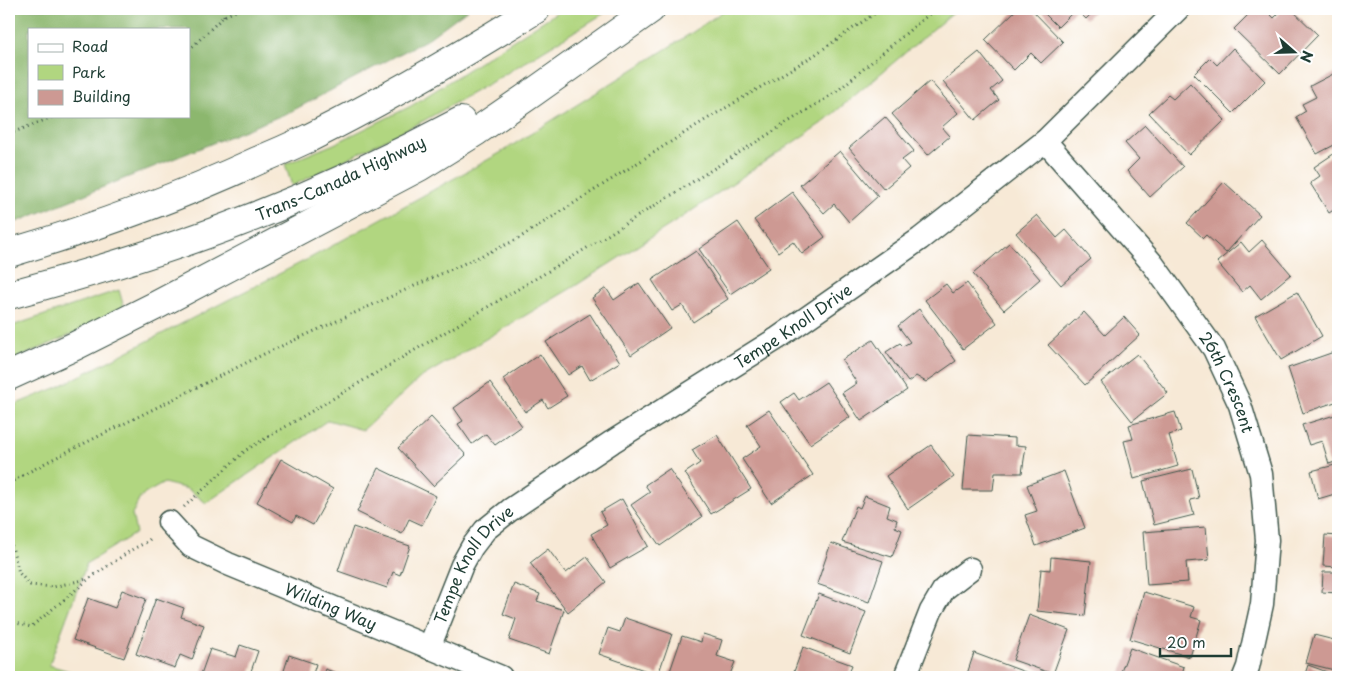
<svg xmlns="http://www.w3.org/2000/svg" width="1347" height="686" font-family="'Playpen Sans',sans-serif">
	<rect width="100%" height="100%" fill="#fff"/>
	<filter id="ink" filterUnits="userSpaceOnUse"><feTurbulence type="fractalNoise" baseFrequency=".02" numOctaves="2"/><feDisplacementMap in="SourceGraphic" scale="10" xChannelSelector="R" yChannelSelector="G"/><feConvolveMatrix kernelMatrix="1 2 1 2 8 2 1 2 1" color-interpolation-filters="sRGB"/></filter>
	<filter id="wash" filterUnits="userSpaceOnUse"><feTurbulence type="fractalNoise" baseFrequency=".0096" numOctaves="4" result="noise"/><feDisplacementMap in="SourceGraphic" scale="20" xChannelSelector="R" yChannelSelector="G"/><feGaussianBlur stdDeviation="1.12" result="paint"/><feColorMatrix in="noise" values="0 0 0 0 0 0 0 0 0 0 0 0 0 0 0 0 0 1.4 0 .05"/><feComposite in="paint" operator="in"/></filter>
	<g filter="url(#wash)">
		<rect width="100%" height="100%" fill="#f7e9d6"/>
		<path fill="#b1d680" stroke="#688a5a" d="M 562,9 L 611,9 L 497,79 L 425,120 L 292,186 L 285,164 L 334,144 L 411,106 Z
			M 726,9 L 957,9 L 822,123 L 678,220 L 575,286 L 420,378 L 363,430 L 328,420 L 206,503 L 188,489 L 164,483 L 141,496 L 132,514 L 136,533 L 87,563 L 49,665 L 79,674 L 76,677 L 16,677 L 9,675 L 9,407 L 58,387 L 312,257 L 500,153 L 693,32 Z
			M 119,290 L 125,311 L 9,362 L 9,327 Z"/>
		<path fill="#8cb76e" stroke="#567a51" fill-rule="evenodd" d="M 9,9 L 468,9 L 426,40 L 290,112 L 9,225 ZM 29,29 L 189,29 L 189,116 L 29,116 Z"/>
		<g id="blocks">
			<path fill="#cd9993" d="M 1017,9 L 1031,9 L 1063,42 L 1041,63 L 1031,53 L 1014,70 L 985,40 Z
				M 1040,9 L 1076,9 L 1058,27 Z
				M 1076,9 L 1096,9 L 1086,19 Z
				M 1254,9 L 1265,9 L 1274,18 L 1283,9 L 1291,9 L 1318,35 L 1280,74 L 1234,29 Z
				M 1233,48 L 1265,81 L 1233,113 L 1194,74 L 1210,58 L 1217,65 Z
				M 979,52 L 1002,81 L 991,90 L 999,100 L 975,120 L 943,81 Z
				M 1335,73 L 1338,79 L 1338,143 L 1317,154 L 1296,117 L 1306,111 L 1302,104 L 1316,97 L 1310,86 Z
				M 930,81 L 958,113 L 942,127 L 950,136 L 928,155 L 892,114 Z
				M 1190,83 L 1225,120 L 1189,155 L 1149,113 L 1168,95 L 1173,99 Z
				M 885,117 L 914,151 L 902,160 L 909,168 L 884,189 L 849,148 Z
				M 1145,125 L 1183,167 L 1150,197 L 1127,171 L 1139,159 L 1125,143 Z
				M 840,151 L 878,196 L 849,222 L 834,204 L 824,213 L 800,185 Z
				M 1338,151 L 1338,207 L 1329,213 L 1310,183 L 1320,176 L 1314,167 Z
				M 1224,182 L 1260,215 L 1226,253 L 1206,235 L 1203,238 L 1187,223 Z
				M 792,192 L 825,237 L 802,254 L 793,241 L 778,252 L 754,220 Z
				M 1037,215 L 1057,238 L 1066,230 L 1091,259 L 1061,285 L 1016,233 Z
				M 738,222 L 769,268 L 730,294 L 699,249 Z
				M 1262,240 L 1291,274 L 1261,299 L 1250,285 L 1242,292 L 1217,262 L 1241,242 L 1249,252 Z
				M 1009,243 L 1040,279 L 1004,310 L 973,274 Z
				M 696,251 L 728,299 L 693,322 L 682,305 L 672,311 L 652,280 Z
				M 639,283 L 670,328 L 631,355 L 592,298 L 606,288 L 614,300 Z
				M 967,283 L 997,323 L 963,349 L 925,300 L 946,284 L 953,293 Z
				M 1297,292 L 1322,336 L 1281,360 L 1255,316 Z
				M 919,309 L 956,361 L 926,382 L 916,376 L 908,382 L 886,352 L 900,343 L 903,346 L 910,342 L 898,326 Z
				M 1084,312 L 1105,335 L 1124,317 L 1140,335 L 1085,385 L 1048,345 Z
				M 590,314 L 620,362 L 590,380 L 582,366 L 568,375 L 546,342 Z
				M 873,340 L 907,390 L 861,421 L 842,393 L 857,383 L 842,360 Z
				M 1334,352 L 1338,365 L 1338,401 L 1303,413 L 1288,368 Z
				M 540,354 L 567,396 L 548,408 L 543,400 L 525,412 L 503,379 Z
				M 1137,354 L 1168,393 L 1132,421 L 1101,382 Z
				M 490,382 L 522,426 L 495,445 L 486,434 L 472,444 L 458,424 L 463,421 L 454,408 Z
				M 826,382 L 850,417 L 810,444 L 781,402 L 794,393 L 799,400 Z
				M 769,410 L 813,475 L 771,503 L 742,459 L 761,446 L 747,425 Z
				M 1175,412 L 1181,431 L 1169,435 L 1178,466 L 1134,479 L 1124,441 L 1133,439 L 1129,425 Z
				M 1338,414 L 1338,461 L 1329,464 L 1322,441 L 1309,445 L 1302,425 Z
				M 431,417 L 466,455 L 433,486 L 398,448 Z
				M 717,435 L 751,489 L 711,514 L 685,473 L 700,463 L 692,450 Z
				M 968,435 L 1015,438 L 1015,445 L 1026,446 L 1022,473 L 995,473 L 993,490 L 963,490 Z
				M 931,445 L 954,477 L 908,509 L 886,476 Z
				M 281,459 L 333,489 L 313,525 L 296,516 L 293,522 L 257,502 Z
				M 1335,465 L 1337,471 L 1338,470 L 1338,493 L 1318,499 L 1311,471 Z
				M 378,468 L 436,496 L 422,525 L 409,519 L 402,534 L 357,512 Z
				M 669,469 L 702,517 L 660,546 L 631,505 L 650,492 L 645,485 Z
				M 1192,469 L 1199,498 L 1190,500 L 1194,515 L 1154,525 L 1143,481 Z
				M 1064,471 L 1085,528 L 1036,546 L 1025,515 L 1037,511 L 1027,485 Z
				M 865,496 L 890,506 L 887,516 L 897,520 L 895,527 L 902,530 L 892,557 L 842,542 L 856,506 L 860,508 Z
				M 622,499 L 648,546 L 610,568 L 591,534 L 607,525 L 600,512 Z
				M 353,527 L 410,546 L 400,575 L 393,572 L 387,588 L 338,571 Z
				M 1206,527 L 1209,560 L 1186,562 L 1188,582 L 1147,585 L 1143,532 Z
				M 1325,535 L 1338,536 L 1338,567 L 1323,566 Z
				M 831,543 L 883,561 L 869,602 L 817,584 Z
				M 548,549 L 566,573 L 587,557 L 606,582 L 568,612 L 530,563 Z
				M 1051,557 L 1091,561 L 1085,616 L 1037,611 L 1041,569 L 1050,570 Z
				M 1323,572 L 1338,572 L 1338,593 L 1322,592 Z
				M 514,584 L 540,594 L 537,601 L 564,610 L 549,654 L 509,640 L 516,619 L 503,614 Z
				M 122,590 L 146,599 L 124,658 L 73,640 L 88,598 L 115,608 Z
				M 1144,592 L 1194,607 L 1191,617 L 1201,620 L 1190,657 L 1130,639 Z
				M 819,594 L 866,612 L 850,653 L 803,635 Z
				M 156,598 L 184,608 L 181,617 L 204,625 L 192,660 L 180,655 L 175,668 L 136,654 Z
				M 1029,615 L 1069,630 L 1053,674 L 1013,660 Z
				M 625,618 L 672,634 L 658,675 L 599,654 L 608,628 L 620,632 Z
				M 1338,628 L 1338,671 L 1306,663 L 1314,635 L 1334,640 Z
				M 703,634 L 722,640 L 717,656 L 735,662 L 729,677 L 668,677 L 682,636 L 701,642 Z
				M 240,645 L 258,651 L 249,677 L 200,677 L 210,649 L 236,657 Z
				M 803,647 L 852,665 L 847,677 L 792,677 Z
				M 1130,648 L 1184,667 L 1181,677 L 1119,677 Z
				M 974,653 L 1033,675 L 1032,677 L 966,677 Z
				M 289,655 L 316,664 L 312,677 L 282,677 Z
				M 1308,665 L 1338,676 L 1338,677 L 1304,677 Z
				M 325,669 L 348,677 L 322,677 Z"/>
		</g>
	</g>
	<g filter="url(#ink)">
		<use href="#blocks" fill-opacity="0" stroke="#3f574c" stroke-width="1"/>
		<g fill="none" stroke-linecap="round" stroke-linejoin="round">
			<defs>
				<g id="minor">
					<path id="s1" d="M 1045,141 L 1152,263 L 1214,349 L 1240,405 L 1261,474 L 1267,540 L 1262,604 L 1248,667 L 1244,677"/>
					<path id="s2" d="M 169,522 L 191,546 L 228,564 L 501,677"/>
					<path id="s3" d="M 429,648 L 462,565 L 472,547 L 485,530 L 510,510 L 612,442 L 778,338 L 920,239 L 1045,141 L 1178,9"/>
					<path d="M 905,677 L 931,611 L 944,589 L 970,569"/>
				</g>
				<g id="highway">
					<path d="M 9,253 C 93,228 177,198 257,161 C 274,154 292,146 309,138 C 387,99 462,55 536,9"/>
					<path id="s4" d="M 9,295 C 87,274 165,251 240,222 C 316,193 390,159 461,121"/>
					<path d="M 9,376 L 75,346 L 155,306 L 419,167 L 477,131 L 531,94 L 651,9"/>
				</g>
			</defs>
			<use href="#minor" stroke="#3f574c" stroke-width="25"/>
			<use href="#highway" stroke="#3f574c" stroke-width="30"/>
			<path stroke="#3f574c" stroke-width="3" stroke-dasharray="1 4" stroke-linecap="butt" d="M 224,16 L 224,9
				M 189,50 L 224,16 L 240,9
				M 9,134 L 55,116
				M 9,483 L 47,462 L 266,353 L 516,240 L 702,122 L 813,56 L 881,9
				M 184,507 L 246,450 L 574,256 L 836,92 L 935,9
				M 9,541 L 11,543 L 19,573 L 30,585 L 53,587 L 87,579
				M 9,621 L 31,627 L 90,578 L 133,549 L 147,542 L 152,537"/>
			<use href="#minor" stroke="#fff" stroke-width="22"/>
			<use href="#highway" stroke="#fff" stroke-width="28"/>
		</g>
	</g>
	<g text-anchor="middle" stroke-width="4" stroke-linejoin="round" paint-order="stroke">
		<g font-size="16" fill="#1f3d34" stroke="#fff">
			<text dy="6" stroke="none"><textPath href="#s4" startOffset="352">Trans-Canada Highway</textPath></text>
			<text dy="6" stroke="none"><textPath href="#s3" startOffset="501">Tempe Knoll Drive</textPath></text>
			<text dy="6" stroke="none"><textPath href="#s1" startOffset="304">26th Crescent</textPath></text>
			<text dy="6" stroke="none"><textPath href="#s3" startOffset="96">Tempe Knoll Drive</textPath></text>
			<text dy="6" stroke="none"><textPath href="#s2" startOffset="185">Wilding Way</textPath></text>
		</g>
	</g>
	<rect width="1347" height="686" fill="none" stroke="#fff" stroke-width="30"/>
	<rect x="28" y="28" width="162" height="90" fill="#ffffff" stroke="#a5b1ae"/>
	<rect x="38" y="44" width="25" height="8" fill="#ffffff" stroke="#a5b1ae"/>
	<text x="72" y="52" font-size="15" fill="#1f3d34">Road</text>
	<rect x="38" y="65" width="25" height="15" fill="#b1d680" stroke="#a5b1ae"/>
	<text x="72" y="78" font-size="15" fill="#1f3d34">Park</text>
	<rect x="38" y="90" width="25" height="15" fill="#cd9993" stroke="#a5b1ae"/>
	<text x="72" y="102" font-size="15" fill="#1f3d34">Building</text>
	<g transform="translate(1294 52) rotate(110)" stroke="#ffffff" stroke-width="4" paint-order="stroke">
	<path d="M0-4L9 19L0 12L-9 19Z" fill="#1f3d34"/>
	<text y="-8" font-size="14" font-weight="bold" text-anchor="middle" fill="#1f3d34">N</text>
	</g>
	<path d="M1160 648v8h71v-8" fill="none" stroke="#1f3d34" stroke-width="2.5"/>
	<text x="1167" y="648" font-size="15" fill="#1f3d34" stroke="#ffffff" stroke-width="4" paint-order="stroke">20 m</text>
</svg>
